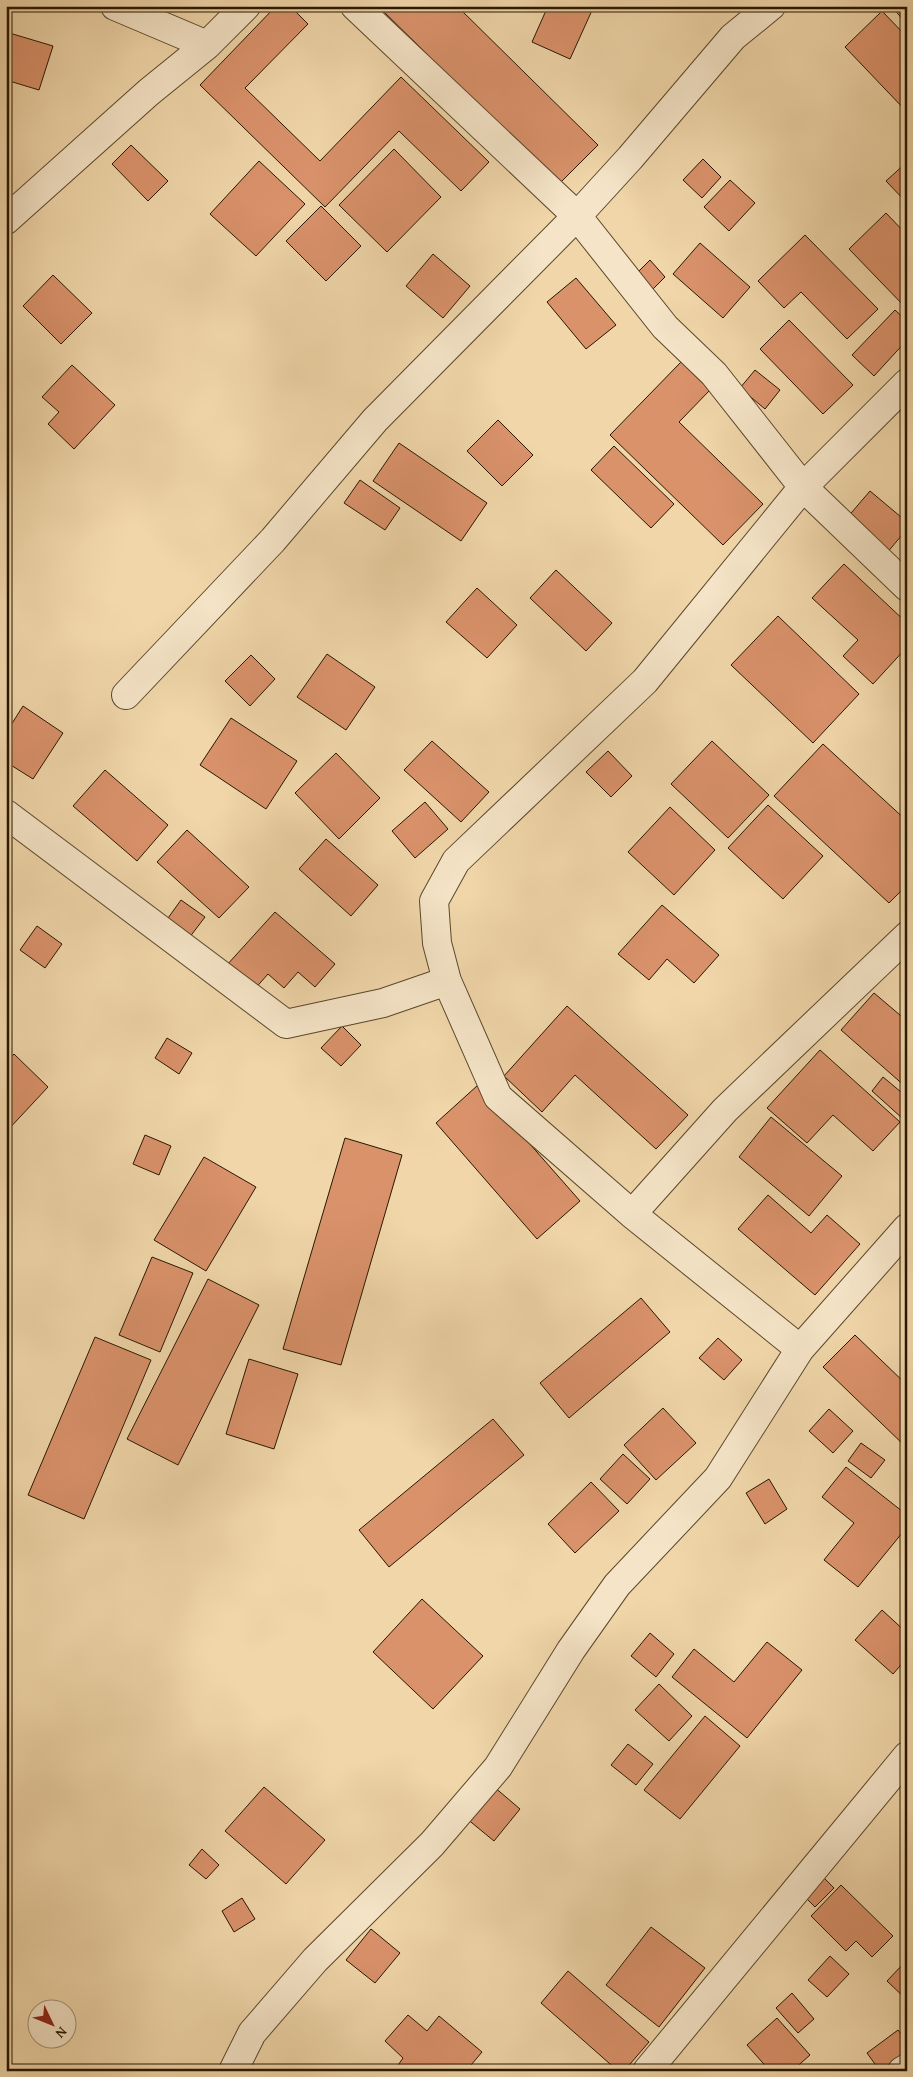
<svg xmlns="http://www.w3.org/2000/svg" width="913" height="2077" font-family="'Gentium Book Plus',serif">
	<rect width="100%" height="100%" fill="#f0d6a9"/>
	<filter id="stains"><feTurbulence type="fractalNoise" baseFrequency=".004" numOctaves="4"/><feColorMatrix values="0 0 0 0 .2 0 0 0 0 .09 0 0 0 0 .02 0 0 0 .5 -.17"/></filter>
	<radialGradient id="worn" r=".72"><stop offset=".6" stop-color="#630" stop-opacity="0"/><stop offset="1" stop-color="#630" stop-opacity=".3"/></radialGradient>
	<path fill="#da926b" stroke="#281700" d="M 276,6 L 290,6 L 308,24 L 245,88 L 320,161 L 401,77 L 489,162 L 461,191 L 399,131 L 325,207 L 200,85 Z
		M 378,6 L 457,6 L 598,145 L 559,184 Z
		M 548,6 L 594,6 L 570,59 L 532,42 Z
		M 891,6 L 907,6 L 907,24 Z
		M 882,11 L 907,37 L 906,111 L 845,47 Z
		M 6,32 L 53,46 L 39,90 L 6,80 Z
		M 131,145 L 168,181 L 148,201 L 112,164 Z
		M 394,149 L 441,197 L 387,252 L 339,205 Z
		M 703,159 L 721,177 L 702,198 L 683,180 Z
		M 259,161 L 305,204 L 256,256 L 210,214 Z
		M 907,162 L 907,203 L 886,181 Z
		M 730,180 L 755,203 L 729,231 L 704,207 Z
		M 321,206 L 361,246 L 326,281 L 286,241 Z
		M 886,213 L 907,235 L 906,308 L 849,249 Z
		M 805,235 L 878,309 L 847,339 L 801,292 L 784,308 L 758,281 Z
		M 700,243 L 750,287 L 723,318 L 673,274 Z
		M 433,254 L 470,286 L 443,318 L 406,286 Z
		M 650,260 L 665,277 L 647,295 L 632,278 Z
		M 53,275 L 92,313 L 61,344 L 23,306 Z
		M 576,278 L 616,325 L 586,349 L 547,302 Z
		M 895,310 L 907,321 L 907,340 L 874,376 L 852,355 Z
		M 789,320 L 853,385 L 823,414 L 760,349 Z
		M 681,362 L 710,390 L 679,422 L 763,504 L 723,545 L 610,435 Z
		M 72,365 L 115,405 L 74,449 L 48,424 L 59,412 L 42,397 Z
		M 755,370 L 780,390 L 765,409 L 740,388 Z
		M 498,420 L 533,455 L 502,486 L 467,451 Z
		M 399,443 L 487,503 L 461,541 L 373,481 Z
		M 614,446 L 674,504 L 651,528 L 591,470 Z
		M 360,480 L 400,508 L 385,530 L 344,503 Z
		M 870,491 L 907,522 L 907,529 L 886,554 L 846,519 Z
		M 844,564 L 907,623 L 907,647 L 873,684 L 843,656 L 858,640 L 812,598 Z
		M 556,570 L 612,623 L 586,651 L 530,598 Z
		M 477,588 L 517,625 L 487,658 L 446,622 Z
		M 778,616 L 859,694 L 813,743 L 731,665 Z
		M 327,654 L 375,687 L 346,730 L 297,697 Z
		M 251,655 L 275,679 L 250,706 L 225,681 Z
		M 23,706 L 63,733 L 33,779 L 6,762 L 6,733 Z
		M 231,718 L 297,761 L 266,809 L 200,765 Z
		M 432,741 L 489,792 L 461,822 L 404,770 Z
		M 712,741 L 769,795 L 728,838 L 671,784 Z
		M 823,744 L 907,821 L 907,885 L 889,903 L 774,796 Z
		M 608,751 L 632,776 L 611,797 L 586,772 Z
		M 336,753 L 380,798 L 339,839 L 295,793 Z
		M 105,770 L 168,825 L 137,861 L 73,806 Z
		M 425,802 L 448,829 L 415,858 L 392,831 Z
		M 768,805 L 823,856 L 783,899 L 728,848 Z
		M 670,807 L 715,850 L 674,895 L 628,852 Z
		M 187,830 L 249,887 L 219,918 L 157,862 Z
		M 326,839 L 378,885 L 351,916 L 299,869 Z
		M 181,900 L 205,917 L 186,942 L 163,925 Z
		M 662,905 L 719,955 L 694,983 L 667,959 L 649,980 L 618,954 Z
		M 275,912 L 335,964 L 315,987 L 298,972 L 284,988 L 268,974 L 253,991 L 226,966 Z
		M 37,926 L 62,944 L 45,968 L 20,950 Z
		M 874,993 L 907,1021 L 907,1088 L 841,1030 Z
		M 567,1006 L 688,1115 L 656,1149 L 575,1075 L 542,1112 L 504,1076 Z
		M 342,1026 L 361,1045 L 341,1066 L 321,1048 Z
		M 167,1038 L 192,1053 L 179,1074 L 155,1058 Z
		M 820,1050 L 900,1122 L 873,1151 L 833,1115 L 807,1143 L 767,1108 Z
		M 14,1054 L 48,1087 L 6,1132 L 6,1063 Z
		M 883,1077 L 907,1097 L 907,1112 L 902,1118 L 872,1091 Z
		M 478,1085 L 580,1201 L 537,1239 L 436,1123 Z
		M 771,1117 L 842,1176 L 809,1216 L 739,1157 Z
		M 145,1135 L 171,1146 L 159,1175 L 133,1164 Z
		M 345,1138 L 402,1155 L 341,1365 L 283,1349 Z
		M 204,1157 L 256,1187 L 206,1271 L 154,1240 Z
		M 768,1195 L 811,1233 L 827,1215 L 860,1244 L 815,1295 L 738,1229 Z
		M 152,1257 L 193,1273 L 160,1352 L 119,1335 Z
		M 208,1279 L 259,1305 L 178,1465 L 127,1439 Z
		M 641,1298 L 670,1332 L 569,1418 L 540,1383 Z
		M 855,1335 L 907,1385 L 907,1448 L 823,1367 Z
		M 95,1337 L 151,1360 L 84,1519 L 28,1495 Z
		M 718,1338 L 742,1360 L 724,1380 L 699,1358 Z
		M 249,1359 L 298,1374 L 274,1449 L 226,1434 Z
		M 663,1408 L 696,1443 L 656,1480 L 624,1445 Z
		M 829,1409 L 853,1431 L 833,1453 L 809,1431 Z
		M 493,1419 L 524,1455 L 389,1567 L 359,1530 Z
		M 861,1443 L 885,1460 L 871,1478 L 848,1461 Z
		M 623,1454 L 650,1479 L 627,1504 L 600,1479 Z
		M 846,1467 L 907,1515 L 907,1527 L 858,1587 L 824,1560 L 854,1523 L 822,1497 Z
		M 769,1479 L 787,1509 L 765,1524 L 746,1493 Z
		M 591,1482 L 619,1511 L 575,1553 L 548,1524 Z
		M 422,1599 L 483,1656 L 433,1709 L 373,1652 Z
		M 882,1610 L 907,1633 L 907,1658 L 893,1674 L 855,1640 Z
		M 650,1633 L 674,1654 L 656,1677 L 631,1656 Z
		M 767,1642 L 802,1670 L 747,1738 L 672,1677 L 694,1649 L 734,1682 Z
		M 659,1684 L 692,1716 L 669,1741 L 635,1710 Z
		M 705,1716 L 740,1746 L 680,1819 L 644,1790 Z
		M 628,1744 L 653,1764 L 636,1785 L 611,1765 Z
		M 493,1786 L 520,1809 L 494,1841 L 466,1818 Z
		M 264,1787 L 325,1840 L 286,1884 L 225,1831 Z
		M 202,1849 L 219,1865 L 206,1879 L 189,1865 Z
		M 821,1875 L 834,1888 L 815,1907 L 802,1894 Z
		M 841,1885 L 893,1936 L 872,1957 L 856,1941 L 846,1951 L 811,1916 Z
		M 242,1898 L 255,1919 L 234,1932 L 222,1911 Z
		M 651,1927 L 705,1968 L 659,2027 L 606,1985 Z
		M 371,1929 L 400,1953 L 375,1983 L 346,1960 Z
		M 830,1956 L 849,1974 L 827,1997 L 808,1980 Z
		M 904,1963 L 907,1966 L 907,2000 L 887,1981 Z
		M 568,1971 L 649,2042 L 624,2071 L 618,2071 L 541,2003 Z
		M 792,1993 L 814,2019 L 798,2033 L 776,2008 Z
		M 408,2015 L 427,2031 L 439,2016 L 482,2052 L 466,2071 L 394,2071 L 403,2058 L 385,2041 Z
		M 777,2018 L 810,2055 L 792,2071 L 770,2071 L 747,2045 Z
		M 898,2030 L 907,2042 L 907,2051 L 880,2071 L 867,2053 Z"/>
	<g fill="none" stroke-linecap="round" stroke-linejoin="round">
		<defs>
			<path id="minor" d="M 115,6 L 207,45
				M 355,6 L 577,216 L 665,327 L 714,374 L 803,487 L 907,587
				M 6,220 L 149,92 L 207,45 L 246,6
				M 126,695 L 273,540 L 375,420 L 577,216 L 630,158 L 733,37 L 771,6
				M 6,814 L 286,1024 L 383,1003 L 447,981
				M 632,1214 L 725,1110 L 907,936
				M 800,1349 L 632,1214 L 498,1097 L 447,981 L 437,943 L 434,901 L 456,861 L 645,681 L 803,487 L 907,383
				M 233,2071 L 252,2033 L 315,1960 L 432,1844 L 498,1767 L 571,1650 L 617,1585 L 718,1478 L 800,1349 L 907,1228
				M 647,2071 L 907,1756
				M 902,2071 L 907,2068"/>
		</defs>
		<use href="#minor" stroke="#5a472a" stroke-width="30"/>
		<use href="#minor" stroke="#f5e4c7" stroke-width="28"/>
	</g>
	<rect width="913" height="2077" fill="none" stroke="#f0d6a9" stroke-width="25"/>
	<rect x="8" y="8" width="898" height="2062" fill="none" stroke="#281700" stroke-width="2.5"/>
	<rect x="12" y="12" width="888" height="2052" fill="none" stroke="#281700"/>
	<g transform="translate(52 2024) rotate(133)"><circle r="24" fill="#f5e4c7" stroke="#a39277"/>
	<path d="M0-4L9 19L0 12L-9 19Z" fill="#8f2418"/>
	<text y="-8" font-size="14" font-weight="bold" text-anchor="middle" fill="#281700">N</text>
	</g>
	<rect width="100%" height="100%" filter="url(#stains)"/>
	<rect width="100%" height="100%" fill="url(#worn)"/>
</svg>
